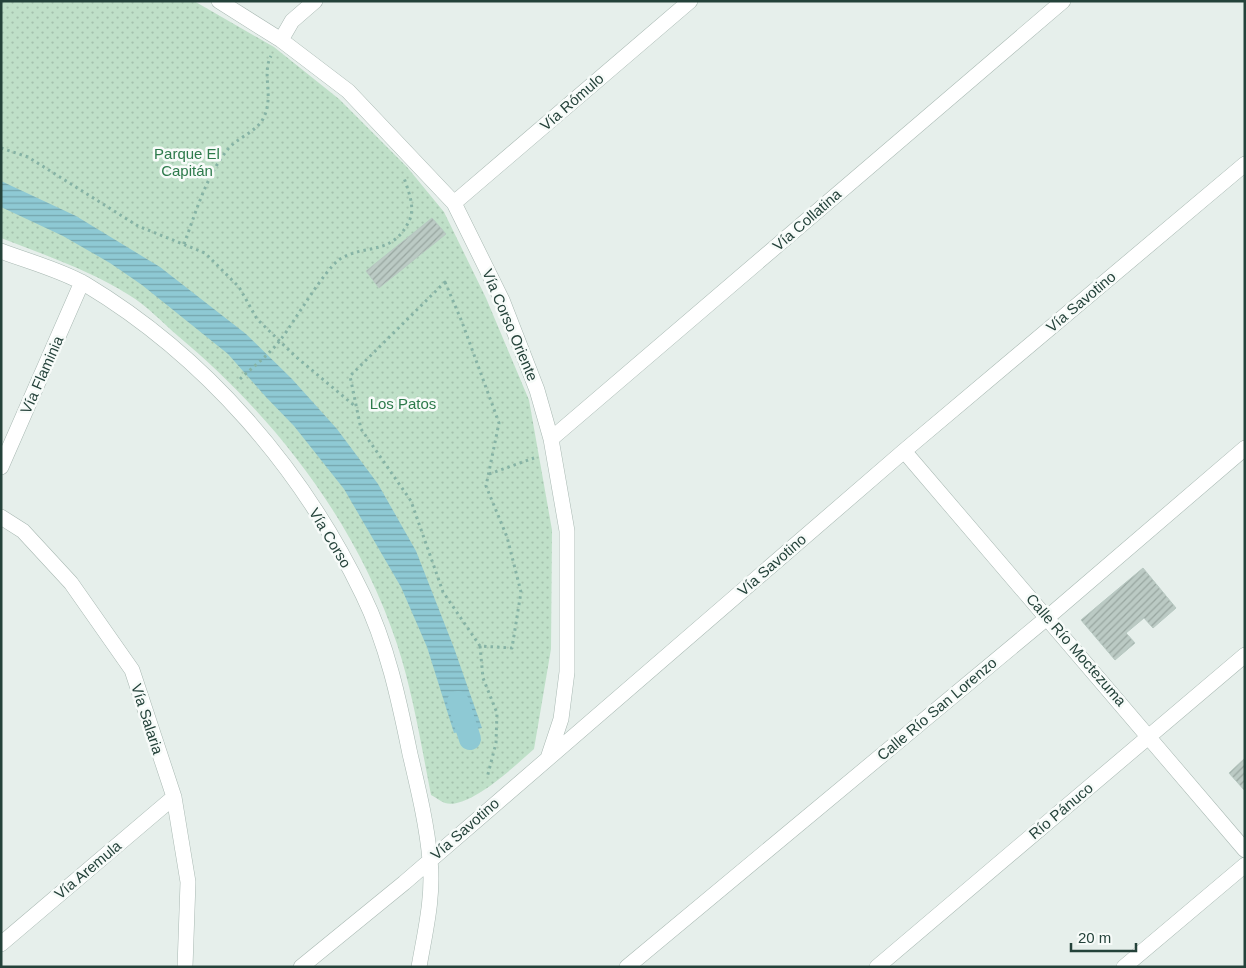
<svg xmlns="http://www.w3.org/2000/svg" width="1246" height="968" font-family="Helvetica,sans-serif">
	<defs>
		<pattern id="park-dots" width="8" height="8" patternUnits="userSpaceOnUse" patternTransform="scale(1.25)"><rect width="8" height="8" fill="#bfe0c8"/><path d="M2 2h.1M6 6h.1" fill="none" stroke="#a4c1ad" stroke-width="1.8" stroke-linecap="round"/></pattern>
		<pattern id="water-rules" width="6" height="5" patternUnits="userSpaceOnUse" patternTransform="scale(1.25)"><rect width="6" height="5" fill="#8ec9d4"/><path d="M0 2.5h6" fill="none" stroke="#74a5ad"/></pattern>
		<pattern id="building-hatch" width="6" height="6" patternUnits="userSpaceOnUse" patternTransform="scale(1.25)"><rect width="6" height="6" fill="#bbcac4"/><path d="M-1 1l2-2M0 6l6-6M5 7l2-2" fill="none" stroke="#98a6a0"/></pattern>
	</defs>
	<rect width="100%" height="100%" fill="#e6efeb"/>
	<path fill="url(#park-dots)" d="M 1,1 L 194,1 L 274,47 L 339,99 L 407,167 L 444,212 L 486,298 L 529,400 L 552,530 L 551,649 L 534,749 C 517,764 469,810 445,803 C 440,801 435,797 431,795 C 421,744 413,693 397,644 C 357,523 275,417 178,336 C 162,322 147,306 129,295 C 89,270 45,255 1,238 Z"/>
	<path fill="url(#water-rules)" d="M 1,181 L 76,216 L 160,267 L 246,334 L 292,379 L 337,429 L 378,484 L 416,551 L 454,648 L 482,728 L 454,733 L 427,647 L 401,587 L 344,489 L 294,426 L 266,397 L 228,354 L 142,285 L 110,263 L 63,236 L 1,207 Z"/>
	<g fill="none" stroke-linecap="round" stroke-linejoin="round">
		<path stroke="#8ec9d4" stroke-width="22" d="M 458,702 L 470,739"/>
	</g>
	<path fill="url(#building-hatch)" stroke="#b8c9c2" d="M 432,218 L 446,234 L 379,288 L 366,271 Z
		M 1143,568 L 1176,608 L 1153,628 L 1144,618 L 1126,633 L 1135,643 L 1115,660 L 1081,620 Z
		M 1245,758 L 1245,791 L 1229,773 Z"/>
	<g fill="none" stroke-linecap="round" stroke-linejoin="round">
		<defs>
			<path id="minor" d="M 219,1 L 281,40 L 348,91 L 454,203 L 502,300 L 537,390 L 551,439 L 567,531 L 567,672 L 561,719 L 548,758
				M 281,40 L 292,21 L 315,1
				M 454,203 L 690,1
				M 1,251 C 27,261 61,270 85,284 C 205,356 302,468 363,595 C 387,644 399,700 410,754 C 418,788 427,825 430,860 C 434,896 425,932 419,967
				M 551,439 L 1063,1
				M 904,451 L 1245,850
				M 1,467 L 82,282
				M 1,517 L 23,531 L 71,583 L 132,670 L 174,797 L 188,882 L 185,967
				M 1,944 L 174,797
				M 301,967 L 404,883 L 904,451 L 1245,164
				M 627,967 L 1048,617 L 1245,448
				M 877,967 L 1245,655
				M 1124,967 L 1245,865"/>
		</defs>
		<use href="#minor" stroke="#a8b8b2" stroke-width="16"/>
		<path stroke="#86b3a5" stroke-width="3" stroke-dasharray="2.5 4" stroke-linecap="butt" d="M 1,148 L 28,157 L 138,226 L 205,253 L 239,287 L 257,319 L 295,356 L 356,407
			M 184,244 C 196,212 206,176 228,149 C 237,138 256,132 263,119 C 275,96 261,75 271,56
			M 445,282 L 462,322 L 499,423 L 486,486 L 507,537 L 521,592 L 512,648 L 480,646 L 443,592 L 411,501 L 361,429 L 350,376 Z
			M 240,379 C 254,366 270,354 281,339 C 295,321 324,270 340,259 C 366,243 393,257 410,219 C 415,206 408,190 404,178
			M 489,474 L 534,458
			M 480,646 L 483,678 L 497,713 L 496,743 L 487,778"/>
		<use href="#minor" stroke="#fff" stroke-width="15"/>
	</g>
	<g text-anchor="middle" stroke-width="5" stroke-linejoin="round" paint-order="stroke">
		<g font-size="15" fill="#24423a" stroke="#f7fbf9">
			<text transform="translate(572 102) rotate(-41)" y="5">Vía Rómulo</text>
			<text transform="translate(807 220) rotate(-41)" y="5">Vía Collatina</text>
			<text transform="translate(1081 302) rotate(-40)" y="5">Vía Savotino</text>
			<text transform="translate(510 325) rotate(67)" y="5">Vía Corso Oriente</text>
			<text transform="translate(42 375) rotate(-66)" y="5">Vía Flaminia</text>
			<text transform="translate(330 538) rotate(59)" y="5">Vía Corso</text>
			<text transform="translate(772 565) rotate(-41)" y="5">Vía Savotino</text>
			<text transform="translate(1076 650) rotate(49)" y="5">Calle Río Moctezuma</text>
			<text transform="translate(937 709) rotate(-40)" y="5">Calle Río San Lorenzo</text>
			<text transform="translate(147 719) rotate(72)" y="5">Vía Salaria</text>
			<text transform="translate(1061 811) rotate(-40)" y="5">Río Pánuco</text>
			<text transform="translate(465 829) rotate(-41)" y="5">Vía Savotino</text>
			<text transform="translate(88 870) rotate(-40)" y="5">Vía Aremula</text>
		</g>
		<g font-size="15" fill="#2d7a4b" stroke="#f7fbf9">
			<text x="187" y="159">Parque El<tspan x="187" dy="17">Capitán</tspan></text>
			<text x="403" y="409">Los Patos</text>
		</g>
	</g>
	<rect width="1246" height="968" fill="none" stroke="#24423a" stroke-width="5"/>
	<path d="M1071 943v8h65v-8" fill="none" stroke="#24423a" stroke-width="2.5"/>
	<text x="1078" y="943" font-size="15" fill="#24423a" stroke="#f7fbf9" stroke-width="4" paint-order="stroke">20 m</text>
</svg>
